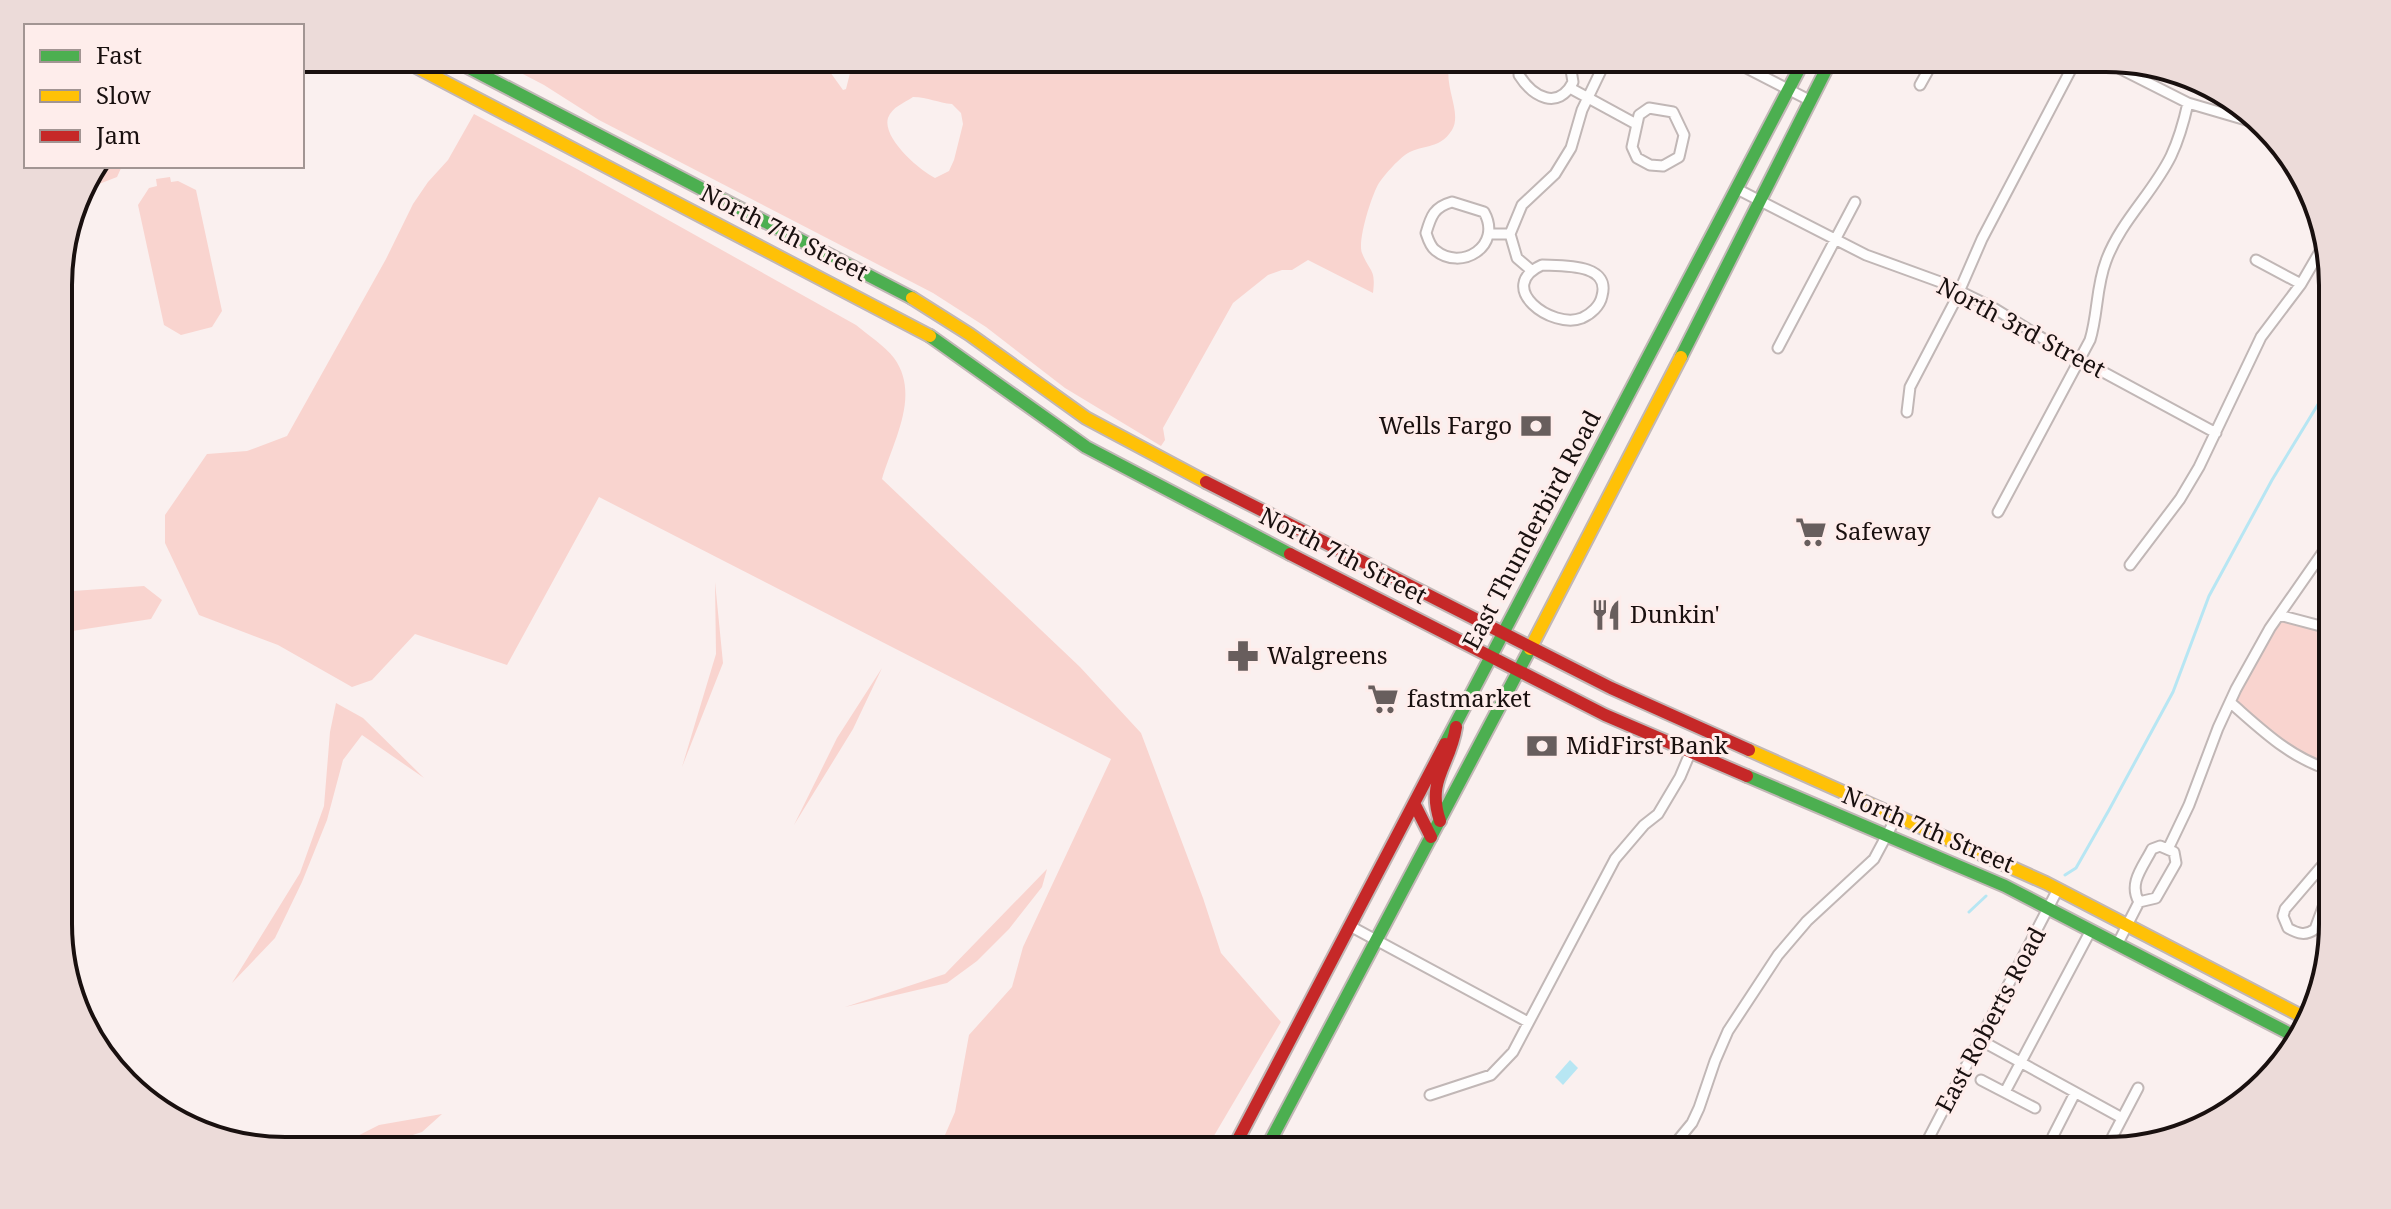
<svg xmlns="http://www.w3.org/2000/svg" width="2391" height="1209" font-family="'Noto Serif',serif">
	<rect width="100%" height="100%" fill="#faf0ef"/>
	<path fill="#f9d4cf" fill-rule="evenodd" d="M 492,58 L 820,58 L 843,90 L 846,89 L 850,73 L 860,58 L 1451,58 C 1441,85 1463,111 1452,130 C 1439,151 1419,144 1405,155 C 1397,161 1385,174 1379,183 C 1372,194 1357,241 1362,253 C 1370,273 1376,268 1373,293 L 1308,260 L 1292,270 L 1282,270 L 1268,275 L 1233,303 L 1163,428 L 1165,440 L 1161,446 L 1065,388 L 986,327 L 933,293 L 599,120 L 544,85 ZM 913,97 C 928,97 938,103 952,104 L 961,113 L 963,124 L 954,160 L 949,171 L 935,178 C 919,170 882,138 888,118 C 892,107 904,103 913,97 Z
		M 474,114 L 577,169 L 856,325 C 868,335 885,346 894,358 C 921,395 893,441 882,479 L 1080,667 L 1141,733 L 1203,898 L 1221,953 L 1281,1022 L 1205,1151 L 938,1151 L 955,1112 L 969,1035 L 1012,987 L 1023,947 L 1111,759 L 599,497 L 507,665 L 415,634 L 372,680 L 352,687 L 278,645 L 199,615 L 165,543 L 165,515 L 207,454 L 247,451 L 287,436 L 386,259 L 413,204 L 428,182 L 448,160 Z
		M 96,166 L 122,166 L 117,177 L 99,184 L 86,178 Z
		M 170,177 L 171,182 L 178,181 L 196,190 L 222,311 L 212,327 L 181,335 L 164,325 L 138,205 L 149,188 L 157,186 L 156,179 Z
		M 715,582 L 723,663 L 682,767 L 716,654 Z
		M 144,586 L 162,600 L 151,619 L 59,633 L 59,592 Z
		M 2279,615 L 2332,629 L 2333,771 L 2303,760 L 2231,703 Z
		M 882,668 L 853,729 L 794,825 L 837,738 Z
		M 336,703 L 363,718 L 424,778 L 362,735 L 343,760 L 327,820 L 302,882 L 275,938 L 232,983 L 300,873 L 324,806 L 330,732 Z
		M 1047,869 L 1042,887 L 1009,929 L 977,961 L 947,983 L 845,1007 L 945,974 Z
		M 442,1114 L 422,1132 L 363,1151 L 328,1151 L 379,1125 Z"/>
	<path fill="#b7e6f3" d="M 1570,1060 L 1578,1068 L 1563,1085 L 1555,1077 Z"/>
	<g fill="none" stroke-linecap="round" stroke-linejoin="round">
		<path stroke="#b7e6f3" stroke-width="3" d="M 2065,875 L 2076,868 L 2109,810 L 2173,692 L 2209,596 L 2272,480 L 2331,383
			M 1969,912 L 1986,896"/>
		<defs>
			<path id="street" d="M 1523,58 L 1519,75 C 1533,97 1558,111 1573,82 L 1569,58
				M 1727,58 L 1811,101
				M 2099,58 L 2188,103 L 2253,122
				M 1920,85 L 1935,58
				M 1570,88 L 1636,124
				M 1649,108 L 1673,112 L 1684,135 L 1679,157 L 1663,166 L 1650,165 L 1637,158 L 1632,147 L 1639,115 Z
				M 1737,189 L 1866,255 L 1943,283 L 1992,307 L 2055,346 L 2216,433
				M 1452,202 L 1484,212 C 1503,246 1461,272 1435,250 C 1430,246 1428,239 1426,233 C 1431,216 1434,207 1452,202 Z
				M 1489,234 L 1510,234 L 1517,258 L 1531,270
				M 1510,234 L 1522,205 L 1555,174 L 1571,148 L 1582,110 L 1607,58
				M 2256,260 L 2301,284
				M 1542,265 C 1562,266 1611,263 1602,296 C 1600,306 1591,314 1582,318 C 1552,330 1494,287 1542,265 Z
				M 1778,348 L 1855,202
				M 1907,412 L 1910,387 L 1955,301 L 1982,239 L 2077,58
				M 1998,512 L 2090,340 C 2098,314 2096,287 2106,261 C 2120,222 2153,193 2171,156 C 2179,139 2184,121 2188,103
				M 2130,565 L 2180,499 L 2199,467 L 2261,337 L 2301,284 L 2326,241
				M 2279,615 L 2332,629
				M 2231,703 C 2263,731 2290,758 2333,771
				M 2160,846 L 2174,852 L 2176,863 L 2156,898 L 2139,902 C 2128,883 2143,867 2152,849 Z
				M 2168,849 L 2189,805 L 2218,728 L 2236,689 L 2270,628 L 2332,539
				M 2333,853 L 2285,909 L 2283,916 L 2288,928 C 2298,934 2306,936 2315,929 L 2333,880
				M 1350,926 L 1528,1022
				M 2118,943 L 2139,902
				M 1980,1040 L 2122,1118
				M 1981,1080 L 2035,1108
				M 2005,1092 L 2091,930
				M 1430,1095 L 1491,1075 L 1513,1052 L 1615,859 L 1644,825 L 1658,814 L 1680,777 L 1691,751
				M 2053,1136 L 2075,1093
				M 1669,1151 L 1692,1123 L 1699,1108 L 1715,1061 L 1728,1031 L 1778,955 L 1807,921 L 1874,859 L 1897,816
				M 1922,1151 L 2058,889
				M 2105,1151 L 2138,1088"/>
			<path id="fast" d="M 450,58 L 912,298
				M 930,336 L 1086,447 L 1290,554
				M 1681,357 L 1832,58
				M 1445,744 L 1805,58
				M 1747,776 L 2005,886 L 2298,1038
				M 1265,1151 L 1530,649"/>
			<path id="slow" d="M 399,58 L 930,336
				M 912,298 L 969,334 L 1086,418 L 1206,482
				M 1530,649 L 1681,357
				M 1749,750 L 2046,883 L 2311,1021"/>
			<path id="jam" d="M 1206,482 L 1611,688 L 1749,750
				M 1290,554 L 1605,715 L 1747,776
				M 1414,803 L 1431,837
				M 1440,821 C 1426,779 1450,766 1456,727
				M 1232,1151 L 1445,744"/>
		</defs>
		<use href="#street" stroke="#c1b7b6" stroke-width="13"/>
		<use href="#fast" stroke="#c1b7b6" stroke-width="16"/>
		<use href="#slow" stroke="#c1b7b6" stroke-width="16"/>
		<use href="#jam" stroke="#c1b7b6" stroke-width="16"/>
		<use href="#street" stroke="#fefdfd" stroke-width="9"/>
		<use href="#fast" stroke="#4caf50" stroke-width="12"/>
		<use href="#slow" stroke="#ffc107" stroke-width="12"/>
		<use href="#jam" stroke="#c62828" stroke-width="12"/>
	</g>
	<defs>
		<symbol id="bank-bare" viewBox="-9 -9 18 18"><path d="M-6-4H6V4H-6ZM0-2.3a2.3 2.3 0 1 0 0 4.6a2.3 2.3 0 1 0 0-4.6Z" fill="#685e5d" stroke="#feedeb" stroke-width="2.5" paint-order="stroke"/></symbol>
		<symbol id="supermarket-bare" viewBox="-9 -9 18 18"><path d="M-6-5.5h2.5l.6 2H6L4.5 2H-2.5L-4.4-4H-6ZM-1.5 3.2a1.3 1.3 0 1 0 .1 0ZM3 3.2a1.3 1.3 0 1 0 .1 0Z" fill="#685e5d" stroke="#feedeb" stroke-width="2.5" paint-order="stroke"/></symbol>
		<symbol id="restaurant-bare" viewBox="-9 -9 18 18"><path d="M-5-6h1v4h1v-4h1v4h1v-4h1v5L-1.5 .5V6h-2V.5L-5-1ZM5-6V6H3V1.5H1.5Q1.5-4 5-6Z" fill="#685e5d" stroke="#feedeb" stroke-width="2.5" paint-order="stroke"/></symbol>
		<symbol id="pharmacy-bare" viewBox="-9 -9 18 18"><path d="M-2-6h4v4h4v4h-4v4h-4v-4h-4v-4h4Z" fill="#685e5d" stroke="#feedeb" stroke-width="2.5" paint-order="stroke"/></symbol>
	</defs>
	<g fill-rule="evenodd">
		<use href="#bank-bare" x="1514" y="404" width="44" height="44"/>
		<use href="#supermarket-bare" x="1789" y="510" width="44" height="44"/>
		<use href="#restaurant-bare" x="1584" y="593" width="44" height="44"/>
		<use href="#pharmacy-bare" x="1221" y="634" width="44" height="44"/>
		<use href="#supermarket-bare" x="1361" y="677" width="44" height="44"/>
		<use href="#bank-bare" x="1520" y="724" width="44" height="44"/>
	</g>
	<g text-anchor="middle" stroke-width="6" stroke-linejoin="round" paint-order="stroke">
		<g font-size="24" fill="#19100f" stroke="#feedeb">
			<text transform="translate(784 233) rotate(27)" y="8">North 7th Street</text>
			<text transform="translate(2021 328) rotate(28)" y="8">North 3rd Street</text>
			<text transform="translate(1532 530) rotate(-62)" y="8">East Thunderbird Road</text>
			<text transform="translate(1343 556) rotate(27)" y="8">North 7th Street</text>
			<text transform="translate(1928 830) rotate(23)" y="8">North 7th Street</text>
			<text transform="translate(1991 1020) rotate(-62)" y="8">East Roberts Road</text>
		</g>
		<g font-size="24" fill="#19100f" stroke="#feedeb" text-anchor="start">
			<text x="1512" y="434" text-anchor="end">Wells Fargo</text>
			<text x="1835" y="540">Safeway</text>
			<text x="1630" y="623">Dunkin'</text>
			<text x="1267" y="664">Walgreens</text>
			<text x="1407" y="707">fastmarket</text>
			<text x="1566" y="754">MidFirst Bank</text>
		</g>
	</g>
	<path d="M0 0H2391V1209H0ZM285 72H2106A213 213 0 0 1 2319 285V924A213 213 0 0 1 2106 1137H285A213 213 0 0 1 72 924V285A213 213 0 0 1 285 72Z" fill="#ecdbd9" fill-rule="evenodd"/>
	<path fill="none" stroke="#19100f" stroke-width="4" d="M285 72H2106A213 213 0 0 1 2319 285V924A213 213 0 0 1 2106 1137H285A213 213 0 0 1 72 924V285A213 213 0 0 1 285 72Z"/>
	<rect x="24" y="24" width="280" height="144" fill="#feedeb" stroke="#a29593" stroke-width="2"/>
	<rect x="40" y="50" width="40" height="12" fill="#4caf50" stroke="#a29593" stroke-width="2"/>
	<text x="96" y="64" font-size="24" fill="#19100f">Fast</text>
	<rect x="40" y="90" width="40" height="12" fill="#ffc107" stroke="#a29593" stroke-width="2"/>
	<text x="96" y="104" font-size="24" fill="#19100f">Slow</text>
	<rect x="40" y="130" width="40" height="12" fill="#c62828" stroke="#a29593" stroke-width="2"/>
	<text x="96" y="144" font-size="24" fill="#19100f">Jam</text>
</svg>
